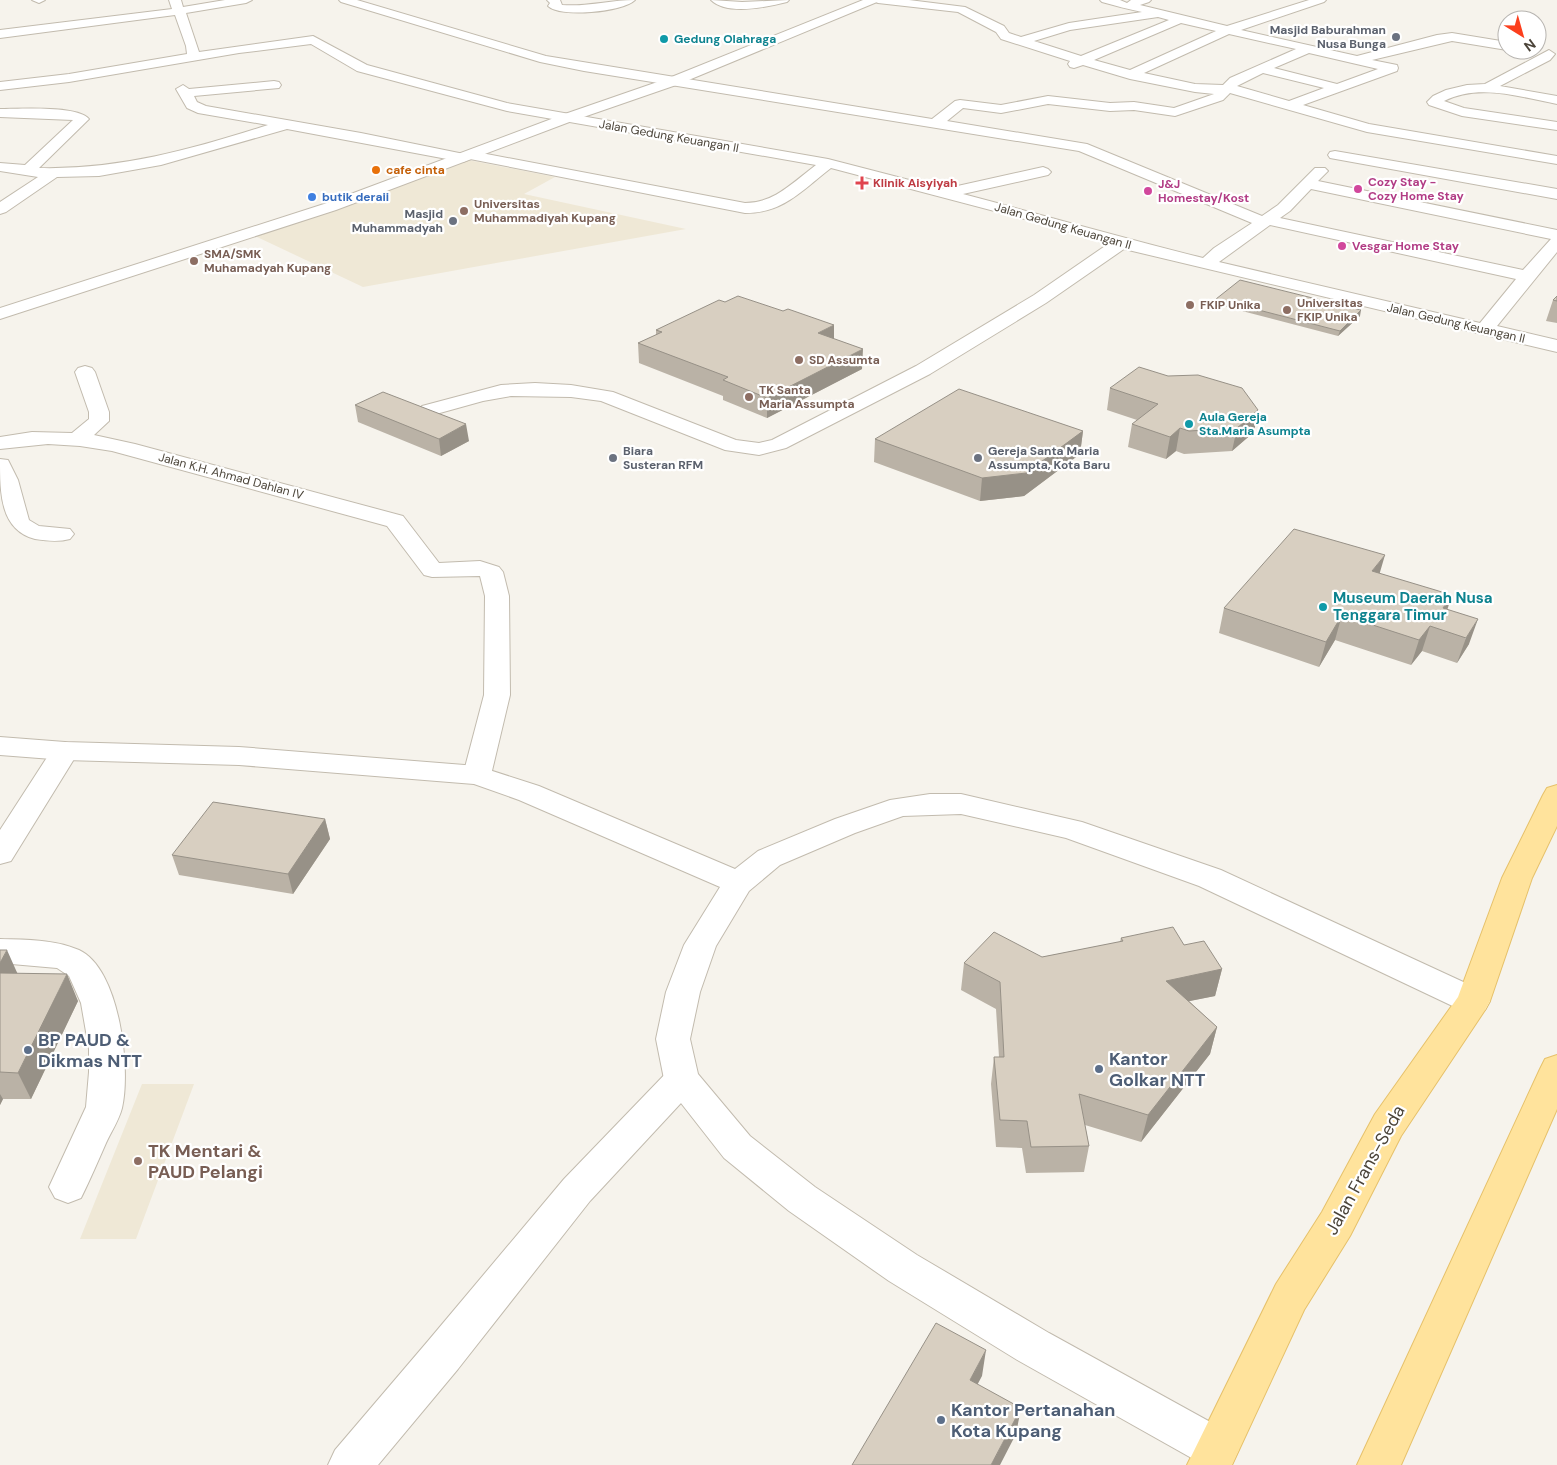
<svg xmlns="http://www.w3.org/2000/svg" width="1557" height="1465" font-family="'DM Sans',sans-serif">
	<rect width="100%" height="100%" fill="#f6f3ec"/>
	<path fill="#efe8d6" d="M 468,160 L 555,177 L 524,194 L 686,229 L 363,287 L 255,236 Z
		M 142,1084 L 194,1084 L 136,1239 L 80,1239 Z"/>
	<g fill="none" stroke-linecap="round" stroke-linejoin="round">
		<defs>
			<path id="minor" d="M 32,0 L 45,0 L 39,3 Z
				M 169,0 L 181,0 L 183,7 L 225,0 L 252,0 L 246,3 L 186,13 L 199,52 L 313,36 L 367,65 L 507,103 L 828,159 L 944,189 L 1043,167 L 1048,169 L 1051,172 L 1048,175 L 963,194 C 1043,215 1123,238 1203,258 L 1214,248 L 1252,223 L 1079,151 L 584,71 L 540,62 L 341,2 L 339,0 L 357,0 L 546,56 L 932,119 L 955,101 L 960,100 L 1001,105 L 1048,96 L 1110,103 L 1134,102 L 1174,108 L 1214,94 L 1195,92 L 1130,79 L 1083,65 L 1074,68 L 1070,67 L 1068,64 L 1070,61 L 1001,39 L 996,32 L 958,12 L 878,3 L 872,0 L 909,0 L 965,7 L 1004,26 L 1009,33 L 1021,37 L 1069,23 L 1142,12 C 1128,9 1116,6 1102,2 L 1100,0 L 1120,0 L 1127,3 L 1131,0 L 1151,0 L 1149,2 L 1140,5 L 1227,26 L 1309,0 L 1326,0 L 1324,2 L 1241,30 L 1357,56 L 1437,35 L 1452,33 L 1507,42 L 1507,50 L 1452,41 L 1372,60 L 1397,65 L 1398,68 L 1397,71 L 1303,105 L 1369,124 L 1557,156 L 1557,164 L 1367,132 L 1230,93 L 1223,100 L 1175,116 L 1134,110 L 1110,111 L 1048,104 L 1001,113 L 963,108 L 947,121 L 1087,144 L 1262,216 L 1278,205 L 1315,168 L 1325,168 L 1328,171 L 1318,181 L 1557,230 L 1557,252 L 1497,326 L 1557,340 L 1557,352 L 1124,249 L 1046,303 L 930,374 L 786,448 L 759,455 L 725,450 L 601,401 L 571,397 L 511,396 L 483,401 L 429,416 L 422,414 L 419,410 L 422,406 L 501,385 L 535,383 L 571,385 L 613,392 L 736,440 L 759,443 L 772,440 L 916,366 L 1034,295 L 1108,244 L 1051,226 L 831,168 C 802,190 784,213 745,213 L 470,159 L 463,162 L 287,129 L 161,165 L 99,176 L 57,177 L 6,212 L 0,214 L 0,202 L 38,177 L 0,171 L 0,163 L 25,165 L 73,120 L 0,117 L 0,109 C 18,109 78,105 89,119 L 39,168 C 119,170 193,149 268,125 L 198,113 L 187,108 L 176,89 L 183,85 L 189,89 L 274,81 L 279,82 L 281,85 L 279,88 L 194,96 L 197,102 L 206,106 L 361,133 L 464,154 L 471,151 L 745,203 C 775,203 793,182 816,165 L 507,111 L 357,71 L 311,44 L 239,53 L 69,82 L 0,90 L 0,82 L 69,74 L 187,54 L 186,46 L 175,15 L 0,38 L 0,30 L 172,9 ZM 1158,17 L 1169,20 L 1081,56 L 1034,41 L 1070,30 ZM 1181,23 L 1216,31 L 1130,70 L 1094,60 ZM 1229,34 L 1296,49 L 1230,78 L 1223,85 L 1195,84 L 1144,73 ZM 1309,53 L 1378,69 L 1337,84 L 1274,68 ZM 1263,73 L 1324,88 L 1289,101 L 1237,86 ZM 1311,189 L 1551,239 L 1523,270 L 1280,218 L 1290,211 ZM 1270,225 L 1516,279 L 1480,323 L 1219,262 Z
				M 547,0 L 560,0 L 562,5 C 587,7 610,0 635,0 C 623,12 560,18 548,6 L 550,3 Z
				M 711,0 L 742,2 L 789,0 L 787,2 C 767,7 727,16 711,0 Z
				M 1549,50 L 1555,54 L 1550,60 L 1500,86 L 1557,96 L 1557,104 C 1520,97 1479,83 1444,101 L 1464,108 L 1557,122 L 1557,130 L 1462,116 L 1429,105 L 1427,102 L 1433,96 L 1446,90 L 1467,85 L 1485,84 Z
				M 1335,151 L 1557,189 L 1557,199 L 1330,158 L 1328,155 L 1330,152 Z
				M 85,366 L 92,368 L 95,372 L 109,412 L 109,421 L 94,435 L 135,444 L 403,516 L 439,563 L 480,561 L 499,567 L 503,572 L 509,596 L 510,695 L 491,775 L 487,782 L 477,784 L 467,782 L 463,775 L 484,695 L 485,596 L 480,576 L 432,577 L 424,575 L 387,526 L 112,451 L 80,446 L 48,444 L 0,449 L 0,437 L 32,432 L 72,433 L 89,419 L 89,412 L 75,372 L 78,368 Z
				M 0,459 L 8,460 L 18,480 L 29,520 L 39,526 L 70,529 L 74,534 L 70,539 C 59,542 47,541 35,539 C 0,530 0,493 0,459 Z
				M 65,742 L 75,745 L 79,751 L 11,861 L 0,864 L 0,830 L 55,745 Z
				M 0,939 C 26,940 54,939 79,950 C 120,969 131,1069 122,1108 C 119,1120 111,1132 106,1143 C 98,1161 90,1180 81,1198 L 68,1203 L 55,1198 L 49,1187 L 86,1107 L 89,1072 L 89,1049 L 81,1003 L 69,976 L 57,968 L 0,963 Z
				M 682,1065 L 694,1069 L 700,1079 L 694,1089 L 590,1201 L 458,1369 L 378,1465 L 328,1465 L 335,1450 L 428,1341 L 564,1179 L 670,1069 Z"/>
			<path id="tertiary" d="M 863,0 L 879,0 L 877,2 L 679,84 L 572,121 L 336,210 L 0,319 L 0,308 L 324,204 L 562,115 L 669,78 Z
				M 0,737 L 65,742 L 239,747 L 477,766 L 539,786 L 735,869 L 758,851 L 835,819 L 890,800 L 930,794 L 961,794 L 1082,822 L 1221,870 L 1485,992 L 1490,1001 L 1485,1010 L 1473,1014 L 1461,1010 L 1199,886 L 1066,838 L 961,814 L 903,816 L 855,833 L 780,865 L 749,891 L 716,946 L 700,992 L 690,1039 L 698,1074 L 750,1136 L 815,1187 L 917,1255 L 1049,1333 L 1232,1434 L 1239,1449 L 1232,1464 L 1204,1465 L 1019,1361 L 889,1281 L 789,1211 L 724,1158 L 670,1089 L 664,1079 L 656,1039 L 666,992 L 684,945 L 720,887 L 519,800 L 474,784 L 239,765 L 65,760 L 0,755 Z"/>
			<path id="primary" d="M 1557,785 L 1557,826 L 1532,878 L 1490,1001 L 1485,1010 L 1401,1136 L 1350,1236 L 1304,1310 L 1232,1465 L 1187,1465 L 1276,1284 L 1322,1212 L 1375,1114 L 1458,997 L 1502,878 L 1543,795 L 1547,788 Z
				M 1557,1055 L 1557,1109 L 1401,1465 L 1357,1465 L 1540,1069 L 1545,1059 Z"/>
		</defs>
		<use href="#minor" stroke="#c2bbae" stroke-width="2"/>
		<use href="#tertiary" stroke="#c2bbae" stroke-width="2"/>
		<use href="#primary" stroke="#e6c16a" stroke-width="2"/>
		<use href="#minor" fill="#fff" fill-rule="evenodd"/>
		<use href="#tertiary" fill="#fff" fill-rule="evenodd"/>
		<use href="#primary" fill="#ffe39c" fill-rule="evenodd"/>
	</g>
	<path fill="#bab2a6" d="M 1557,296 L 1557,323 L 1546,321 L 1553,300 Z
		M 1216,299 L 1360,316 L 1338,336 L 1215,304 Z
		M 656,330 L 834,339 L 862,369 L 767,418 L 723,400 L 723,396 L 639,363 L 638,343 L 656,335 Z
		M 1110,388 L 1254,432 L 1232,451 L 1184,454 L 1176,451 L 1166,459 L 1128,447 L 1132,424 L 1137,420 L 1107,410 Z
		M 355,405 L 469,441 L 441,456 L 358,422 Z
		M 1083,431 L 1080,454 L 1024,496 L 980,501 L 874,462 L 875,439 Z
		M 1224,608 L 1447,609 L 1469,644 L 1457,663 L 1422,651 L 1411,665 L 1335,640 L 1319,667 L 1219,633 Z
		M 325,819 L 330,839 L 293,894 L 179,875 L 172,855 Z
		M 1121,938 L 1184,945 L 1222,969 L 1215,996 L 1189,1001 L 1217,1027 L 1210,1054 L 1141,1142 L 1085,1125 L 1089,1146 L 1084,1172 L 1026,1173 L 1022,1148 L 996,1147 L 991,1084 L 994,1057 L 999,1057 L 996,1009 L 961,990 L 964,963 L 1042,957 L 1120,942 Z
		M 0,950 L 18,974 L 78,1001 L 31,1099 L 3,1099 L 0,1105 Z"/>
	<path fill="#979187" d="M 1361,310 L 1360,316 L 1338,336 L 1340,331 Z
		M 834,325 L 834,344 L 818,333 Z
		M 863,349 L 862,369 L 767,418 L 767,398 Z
		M 1258,410 L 1254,432 L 1232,451 L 1237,428 Z
		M 466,424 L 469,441 L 441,456 L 439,439 Z
		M 1180,428 L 1176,451 L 1166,459 L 1170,437 Z
		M 1083,431 L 1080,454 L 1024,496 L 980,501 L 982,478 Z
		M 1385,555 L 1378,579 L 1372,571 Z
		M 1452,595 L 1444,620 L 1443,608 Z
		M 1342,615 L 1335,640 L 1319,667 L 1326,642 Z
		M 1478,619 L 1469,644 L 1457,663 L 1466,638 Z
		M 1430,626 L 1422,651 L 1411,665 L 1419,640 Z
		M 325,819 L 330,839 L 293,894 L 288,874 Z
		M 7,950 L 19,977 L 0,985 L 0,963 Z
		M 1222,969 L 1215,996 L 1160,1007 L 1166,981 Z
		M 67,974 L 78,1001 L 31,1099 L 18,1073 Z
		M 1217,1027 L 1210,1054 L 1141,1142 L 1148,1115 Z
		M 0,1094 L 3,1099 L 0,1105 Z
		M 986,1350 L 982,1376 L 966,1406 L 970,1380 Z
		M 1021,1408 L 1016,1434 L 1000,1465 L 991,1465 Z"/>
	<path fill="#d8cfc1" stroke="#979187" d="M 1240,280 L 1361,310 L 1340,331 L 1216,299 Z
		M 738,296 L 783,311 L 788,309 L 834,325 L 818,333 L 863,349 L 767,398 L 723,380 L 728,377 L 638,343 L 662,332 L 656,330 L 719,300 L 725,302 Z
		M 1557,296 L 1557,301 L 1553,300 Z
		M 1139,367 L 1168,376 L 1198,375 L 1242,388 L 1258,410 L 1237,428 L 1189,431 L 1180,428 L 1170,437 L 1132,424 L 1158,404 L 1110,388 Z
		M 959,389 L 1083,431 L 1026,473 L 982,478 L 875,439 Z
		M 383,392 L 466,424 L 439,439 L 355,405 Z
		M 1294,529 L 1385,555 L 1372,571 L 1452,595 L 1443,608 L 1478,619 L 1466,638 L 1430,626 L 1419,640 L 1342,615 L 1326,642 L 1224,608 Z
		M 213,802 L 325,819 L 288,874 L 172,855 Z
		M 1173,927 L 1184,945 L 1204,941 L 1222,969 L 1166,981 L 1217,1027 L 1148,1115 L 1079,1094 L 1089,1146 L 1031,1147 L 1027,1121 L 1000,1120 L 994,1057 L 1004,1057 L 1000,982 L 964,963 L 994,932 L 1042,957 L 1123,941 L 1121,938 Z
		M 0,950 L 7,950 L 0,963 Z
		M 0,973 L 67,974 L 18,1073 L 0,1072 Z
		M 936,1323 L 986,1350 L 970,1380 L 1021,1408 L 991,1465 L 852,1465 Z"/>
	<g fill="#6b7280" stroke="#fff" stroke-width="2">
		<circle cx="1396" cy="37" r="5"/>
		<circle cx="453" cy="221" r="5"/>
		<circle cx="613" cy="458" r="5"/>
		<circle cx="978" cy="458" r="5"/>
	</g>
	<g fill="#0f9aa8" stroke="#fff" stroke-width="2">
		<circle cx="664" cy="39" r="5"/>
		<circle cx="1189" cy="424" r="5"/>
		<circle cx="1323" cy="607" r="5"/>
	</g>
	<circle fill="#e8710a" stroke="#fff" stroke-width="2" cx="376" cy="170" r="5"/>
	<path fill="#e0444e" stroke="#fff" stroke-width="2" d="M859.5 175.5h5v5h5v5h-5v5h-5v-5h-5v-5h5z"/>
	<g fill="#d1479c" stroke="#fff" stroke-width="2">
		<circle cx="1358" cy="189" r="5"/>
		<circle cx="1148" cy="191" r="5"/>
		<circle cx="1342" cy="246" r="5"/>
	</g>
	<circle fill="#3f7fe0" stroke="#fff" stroke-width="2" cx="312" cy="197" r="5"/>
	<g fill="#8d6e63" stroke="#fff" stroke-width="2">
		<circle cx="464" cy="211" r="5"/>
		<circle cx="194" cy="261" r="5"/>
		<circle cx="1190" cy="305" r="5"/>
		<circle cx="1287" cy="310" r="5"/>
		<circle cx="799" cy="360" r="5"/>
		<circle cx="749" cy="397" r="5"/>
		<circle cx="138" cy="1161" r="5"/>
	</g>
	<g fill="#5c6f8a" stroke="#fff" stroke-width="2">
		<circle cx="28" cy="1050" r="5"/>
		<circle cx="1099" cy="1069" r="5"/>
		<circle cx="941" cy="1420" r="5"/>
	</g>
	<g text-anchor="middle" stroke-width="4.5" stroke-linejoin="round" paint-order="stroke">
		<g font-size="12" font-weight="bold" fill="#5b616d" stroke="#fff" text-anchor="end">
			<text x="1386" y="34">Masjid Baburahman<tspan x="1386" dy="14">Nusa Bunga</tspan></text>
			<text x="443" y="218">Masjid<tspan x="443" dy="14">Muhammadyah</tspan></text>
			<text x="623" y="455" text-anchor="start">Biara<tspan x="623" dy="14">Susteran RFM</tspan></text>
			<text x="988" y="455" text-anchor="start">Gereja Santa Maria<tspan x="988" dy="14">Assumpta, Kota Baru</tspan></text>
		</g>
		<g font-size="12" font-weight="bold" fill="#0d838f" stroke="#fff" text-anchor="start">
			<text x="674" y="43">Gedung Olahraga</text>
			<text x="1199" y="421">Aula Gereja<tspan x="1199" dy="14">Sta.Maria Asumpta</tspan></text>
		</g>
		<g font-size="12" fill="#4b4439" stroke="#fff">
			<text transform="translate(669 136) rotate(10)" y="4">Jalan Gedung Keuangan II</text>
			<text transform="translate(1063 226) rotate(16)" y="4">Jalan Gedung Keuangan II</text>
			<text transform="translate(1456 323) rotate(13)" y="4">Jalan Gedung Keuangan II</text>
			<text transform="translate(231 476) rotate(15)" y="4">Jalan K.H. Ahmad Dahlan IV</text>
		</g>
		<g font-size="12" font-weight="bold" fill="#c56008" stroke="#fff" text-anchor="start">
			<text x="386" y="174">cafe cinta</text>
		</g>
		<g font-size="12" font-weight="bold" fill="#b23c85" stroke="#fff" text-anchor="start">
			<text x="1368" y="186">Cozy Stay -<tspan x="1368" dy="14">Cozy Home Stay</tspan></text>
			<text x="1158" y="188">J&amp;J<tspan x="1158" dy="14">Homestay/Kost</tspan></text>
			<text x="1352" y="250">Vesgar Home Stay</text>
		</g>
		<g font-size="12" font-weight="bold" fill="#be3a42" stroke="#fff" text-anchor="start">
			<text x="873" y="187">Klinik Aisyiyah</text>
		</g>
		<g font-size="12" font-weight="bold" fill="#366cbe" stroke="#fff" text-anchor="start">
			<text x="322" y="201">butik deraii</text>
		</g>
		<g font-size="12" font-weight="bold" fill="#785e54" stroke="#fff" text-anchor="start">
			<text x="474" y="208">Universitas<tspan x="474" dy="14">Muhammadiyah Kupang</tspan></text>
			<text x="204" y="258">SMA/SMK<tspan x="204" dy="14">Muhamadyah Kupang</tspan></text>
			<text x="1297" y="307">Universitas<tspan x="1297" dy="14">FKIP Unika</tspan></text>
			<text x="1200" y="309">FKIP Unika</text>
			<text x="809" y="364">SD Assumta</text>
			<text x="759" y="394">TK Santa<tspan x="759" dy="14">Maria Assumpta</tspan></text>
		</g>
		<g font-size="15" font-weight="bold" fill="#0d838f" stroke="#fff" text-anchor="start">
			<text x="1333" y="603">Museum Daerah Nusa<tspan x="1333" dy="17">Tenggara Timur</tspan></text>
		</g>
		<g font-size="18" font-weight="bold" fill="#4e5e75" stroke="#fff" text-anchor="start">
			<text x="38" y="1046">BP PAUD &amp;<tspan x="38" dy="21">Dikmas NTT</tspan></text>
			<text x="1109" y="1065">Kantor<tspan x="1109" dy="21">Golkar NTT</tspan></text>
			<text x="951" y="1416">Kantor Pertanahan<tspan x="951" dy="21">Kota Kupang</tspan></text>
		</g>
		<g font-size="18" font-weight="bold" fill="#785e54" stroke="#fff" text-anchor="start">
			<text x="148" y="1157">TK Mentari &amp;<tspan x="148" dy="21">PAUD Pelangi</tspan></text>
		</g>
		<g font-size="18" fill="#4b4439" stroke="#fff">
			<text transform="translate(1365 1170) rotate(-61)" y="6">Jalan Frans-Seda</text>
		</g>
	</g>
	<g transform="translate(1522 35) rotate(143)"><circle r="24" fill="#ffffff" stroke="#b7b4b0"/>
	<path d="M0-4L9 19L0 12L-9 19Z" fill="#fc3f1d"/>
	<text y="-8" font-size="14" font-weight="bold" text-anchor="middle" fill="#4b4439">N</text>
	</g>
</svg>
